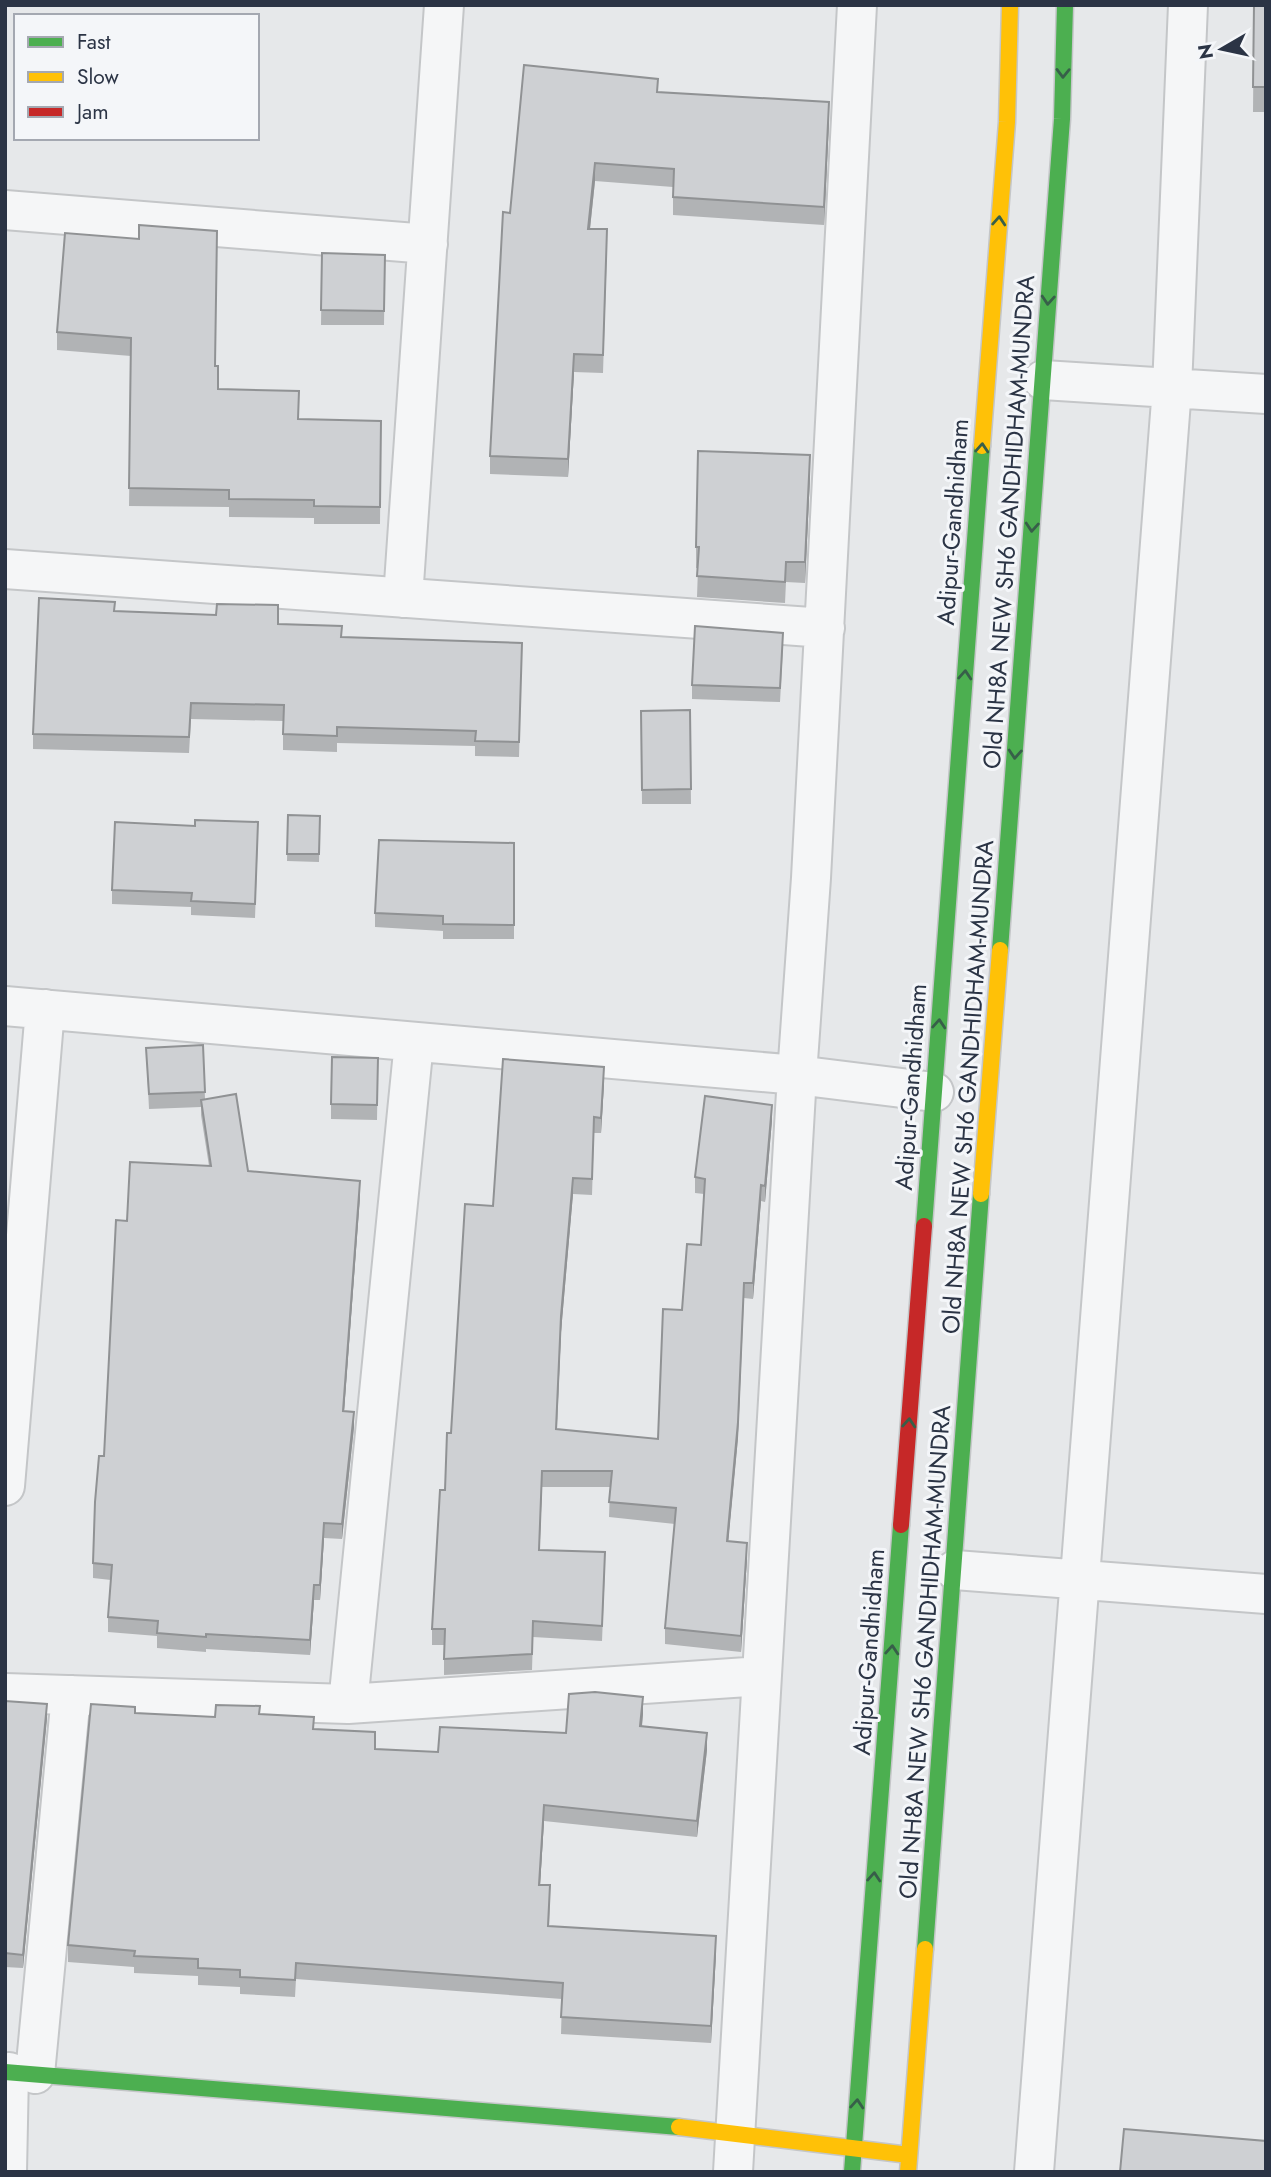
<svg xmlns="http://www.w3.org/2000/svg" width="1271" height="2177" font-family="Jost,sans-serif">
	<rect width="100%" height="100%" fill="#e6e8ea"/>
	<g fill="none" stroke-linecap="round" stroke-linejoin="round">
		<defs>
			<path id="street" d="M 5,210 L 428,244
				M 1043,380 L 1266,394
				M 5,569 L 825,628
				M 403,598 L 444,5
				M 5,1006 L 797,1075 L 934,1092
				M 5,1486 L 45,1009
				M 955,1570 L 1266,1594
				M 5,1693 L 348,1704 L 762,1676
				M 348,1704 L 414,1042
				M 35,2074 L 71,1695
				M 7,2172 L 9,2072
				M 733,2172 L 797,1075 L 811,878 L 857,5
				M 1034,2172 L 1172,388 L 1188,5"/>
			<path id="fast" d="M 1000,950 L 1062,119 L 1065,5
				M 924,1226 L 982,446
				M 925,1949 L 981,1194
				M 5,2072 L 679,2127
				M 852,2172 L 901,1525"/>
			<path id="slow" d="M 982,446 L 1007,122 L 1010,5
				M 981,1194 L 1000,950
				M 679,2127 L 909,2155
				M 908,2172 L 925,1949"/>
			<path id="jam" d="M 901,1525 L 924,1226"/>
		</defs>
		<use href="#street" stroke="#c4c6c8" stroke-width="42"/>
		<use href="#fast" stroke="#c4c6c8" stroke-width="19"/>
		<use href="#slow" stroke="#c4c6c8" stroke-width="19"/>
		<use href="#jam" stroke="#c4c6c8" stroke-width="19"/>
		<use href="#street" stroke="#f5f6f7" stroke-width="38"/>
		<use href="#fast" stroke="#4caf50" stroke-width="16"/>
		<use href="#slow" stroke="#ffc107" stroke-width="16"/>
		<use href="#jam" stroke="#c62828" stroke-width="16"/>
	</g>
	<path fill="#b1b3b5" d="M 1254,5 L 1266,5 L 1266,112 L 1253,112 Z
		M 658,93 L 829,121 L 824,225 L 673,215 L 673,187 L 595,181 L 590,229 L 607,248 L 603,373 L 574,372 L 568,477 L 490,474 L 490,456 L 510,213 Z
		M 65,233 L 215,366 L 218,389 L 299,419 L 381,421 L 380,524 L 314,524 L 314,518 L 229,517 L 229,507 L 129,506 L 131,356 L 57,350 L 57,332 Z
		M 322,253 L 385,255 L 384,325 L 321,325 Z
		M 810,476 L 805,583 L 786,582 L 785,603 L 697,597 L 698,568 L 696,568 L 696,547 Z
		M 115,611 L 278,624 L 342,637 L 522,643 L 519,757 L 475,756 L 475,746 L 337,743 L 337,752 L 283,750 L 283,721 L 191,719 L 189,753 L 33,749 L 33,734 Z
		M 783,647 L 780,702 L 692,699 L 692,685 Z
		M 690,710 L 691,804 L 642,804 L 641,711 Z
		M 288,815 L 320,816 L 319,862 L 287,861 Z
		M 258,837 L 255,918 L 191,915 L 191,907 L 112,904 L 112,890 Z
		M 514,843 L 514,939 L 443,939 L 443,931 L 375,927 L 375,913 Z
		M 203,1045 L 205,1099 L 248,1171 L 360,1197 L 344,1411 L 354,1427 L 342,1539 L 324,1538 L 320,1600 L 314,1600 L 310,1655 L 206,1649 L 206,1652 L 157,1648 L 157,1636 L 108,1632 L 108,1617 L 111,1580 L 93,1578 L 93,1563 L 127,1221 L 209,1166 L 201,1115 L 201,1107 L 149,1109 L 146,1048 Z
		M 378,1058 L 377,1120 L 331,1119 L 331,1104 Z
		M 604,1083 L 601,1133 L 594,1133 L 592,1195 L 573,1194 L 561,1332 L 557,1429 L 658,1439 L 682,1310 L 701,1245 L 704,1194 L 695,1193 L 695,1177 L 772,1120 L 765,1202 L 761,1201 L 753,1299 L 744,1298 L 738,1438 L 728,1541 L 747,1558 L 741,1652 L 665,1644 L 665,1628 L 675,1524 L 609,1517 L 610,1487 L 542,1487 L 539,1550 L 605,1568 L 602,1641 L 533,1637 L 532,1670 L 444,1675 L 444,1645 L 432,1645 L 432,1629 L 445,1490 L 451,1433 L 493,1206 Z
		M 5,1701 L 47,1718 L 23,1968 L 5,1967 Z
		M 135,1713 L 215,1717 L 260,1714 L 375,1749 L 438,1752 L 566,1733 L 643,1714 L 642,1727 L 707,1750 L 697,1837 L 544,1821 L 540,1885 L 550,1902 L 549,1926 L 716,1953 L 711,2043 L 561,2034 L 562,1999 L 296,1979 L 295,1997 L 240,1994 L 240,1987 L 198,1985 L 198,1976 L 134,1973 L 134,1967 L 68,1962 L 68,1945 Z"/>
	<path fill="#909294" d="M 829,102 L 829,121 L 824,225 L 824,207 Z
		M 595,163 L 595,181 L 588,247 L 588,229 Z
		M 574,354 L 574,372 L 568,477 L 568,459 Z
		M 810,455 L 810,476 L 805,583 L 805,562 Z
		M 604,1067 L 604,1083 L 601,1133 L 601,1118 Z
		M 772,1105 L 772,1120 L 765,1202 L 765,1186 Z
		M 573,1178 L 573,1194 L 561,1332 L 556,1444 L 561,1316 Z
		M 360,1181 L 360,1197 L 343,1426 L 343,1411 Z
		M 761,1185 L 761,1201 L 753,1299 L 753,1283 Z
		M 744,1283 L 738,1438 L 727,1556 L 727,1541 Z
		M 354,1412 L 354,1427 L 342,1539 L 342,1524 Z
		M 542,1471 L 542,1487 L 539,1566 L 539,1550 Z
		M 324,1523 L 324,1538 L 320,1600 L 320,1585 Z
		M 747,1543 L 747,1558 L 741,1652 L 741,1636 Z
		M 314,1585 L 314,1600 L 310,1655 L 310,1640 Z
		M 643,1697 L 643,1714 L 640,1743 L 640,1726 Z
		M 47,1704 L 47,1718 L 23,1968 L 23,1955 Z
		M 707,1733 L 707,1750 L 697,1837 L 697,1821 Z
		M 544,1805 L 544,1821 L 539,1902 L 539,1885 Z
		M 716,1936 L 716,1953 L 711,2043 L 711,2026 Z"/>
	<path fill="#ced0d3" stroke="#909294" stroke-width="2" d="M 1254,5 L 1266,5 L 1266,87 L 1253,87 Z
		M 524,65 L 658,79 L 657,92 L 829,102 L 824,207 L 673,197 L 674,169 L 595,163 L 588,229 L 607,229 L 603,355 L 574,354 L 568,459 L 490,456 L 503,212 L 510,213 Z
		M 139,225 L 217,231 L 215,366 L 218,366 L 218,389 L 299,391 L 298,419 L 381,421 L 380,507 L 314,506 L 314,500 L 229,499 L 229,490 L 129,488 L 131,338 L 57,332 L 65,233 L 139,239 Z
		M 322,253 L 385,255 L 384,311 L 321,310 Z
		M 698,451 L 810,455 L 805,562 L 786,562 L 785,582 L 697,576 L 699,547 L 696,547 Z
		M 39,598 L 115,602 L 114,611 L 216,615 L 217,604 L 278,605 L 278,624 L 342,626 L 341,637 L 522,643 L 519,742 L 475,741 L 476,731 L 337,727 L 337,736 L 283,734 L 284,705 L 191,703 L 189,737 L 33,734 Z
		M 695,626 L 783,633 L 780,688 L 692,685 Z
		M 690,710 L 691,789 L 642,790 L 641,711 Z
		M 288,815 L 320,816 L 319,854 L 287,854 Z
		M 195,820 L 258,822 L 255,904 L 191,901 L 192,893 L 112,890 L 115,822 L 195,826 Z
		M 379,840 L 514,843 L 514,925 L 443,924 L 443,916 L 375,913 Z
		M 203,1045 L 205,1092 L 149,1094 L 146,1048 Z
		M 332,1057 L 378,1058 L 377,1105 L 331,1104 Z
		M 503,1059 L 604,1067 L 601,1118 L 594,1117 L 592,1179 L 573,1178 L 561,1316 L 556,1429 L 658,1439 L 663,1309 L 682,1310 L 687,1244 L 701,1245 L 705,1179 L 695,1177 L 705,1096 L 772,1105 L 765,1186 L 761,1185 L 753,1283 L 744,1283 L 738,1422 L 727,1541 L 747,1543 L 741,1636 L 665,1628 L 676,1508 L 609,1502 L 612,1471 L 542,1471 L 539,1550 L 605,1552 L 602,1626 L 533,1621 L 532,1654 L 444,1659 L 445,1629 L 432,1629 L 440,1490 L 445,1490 L 447,1433 L 451,1433 L 465,1204 L 493,1206 Z
		M 236,1094 L 248,1171 L 360,1181 L 343,1411 L 354,1412 L 342,1524 L 324,1523 L 320,1585 L 314,1585 L 310,1640 L 206,1634 L 206,1637 L 157,1633 L 158,1621 L 108,1617 L 112,1565 L 93,1563 L 95,1502 L 99,1456 L 104,1456 L 116,1220 L 127,1221 L 130,1162 L 211,1166 L 201,1100 Z
		M 595,1692 L 643,1697 L 640,1726 L 707,1733 L 697,1821 L 544,1805 L 539,1885 L 550,1885 L 548,1926 L 716,1936 L 711,2026 L 561,2017 L 563,1983 L 296,1963 L 295,1980 L 240,1977 L 240,1970 L 198,1968 L 198,1959 L 134,1956 L 135,1951 L 68,1945 L 91,1704 L 135,1707 L 135,1713 L 215,1717 L 216,1705 L 260,1706 L 259,1714 L 314,1717 L 313,1729 L 375,1732 L 375,1749 L 438,1752 L 440,1727 L 566,1733 L 569,1694 Z
		M 5,1701 L 47,1704 L 23,1955 L 5,1953 Z
		M 1124,2129 L 1266,2141 L 1266,2172 L 1120,2172 Z"/>
	<defs><path id="oneway-chevron" d="M-2-3.5L2.5 0L-2 3.5" fill="none" stroke-width="1.6" stroke-linecap="round" stroke-linejoin="round" transform="scale(1.75)"/></defs>
	<g stroke="#375f49">
		<use href="#oneway-chevron" transform="translate(1063 73) rotate(91)"/>
		<use href="#oneway-chevron" transform="translate(999 221) rotate(-86)"/>
		<use href="#oneway-chevron" transform="translate(1048 300) rotate(94)"/>
		<use href="#oneway-chevron" transform="translate(982 448) rotate(-86)"/>
		<use href="#oneway-chevron" transform="translate(1032 527) rotate(94)"/>
		<use href="#oneway-chevron" transform="translate(965 675) rotate(-86)"/>
		<use href="#oneway-chevron" transform="translate(1015 754) rotate(94)"/>
		<use href="#oneway-chevron" transform="translate(939 1024) rotate(-86)"/>
		<use href="#oneway-chevron" transform="translate(909 1423) rotate(-86)"/>
		<use href="#oneway-chevron" transform="translate(892 1650) rotate(-86)"/>
		<use href="#oneway-chevron" transform="translate(874 1877) rotate(-86)"/>
		<use href="#oneway-chevron" transform="translate(857 2104) rotate(-86)"/>
	</g>
	<g text-anchor="middle" stroke-width="6" stroke-linejoin="round" paint-order="stroke">
		<g font-size="24" fill="#2b3445" stroke="#f4f6f9">
			<text transform="translate(953 522) rotate(-86)" y="8">Adipur-Gandhidham</text>
			<text transform="translate(1009 522) rotate(-86)" y="8">Old NH8A NEW SH6 GANDHIDHAM-MUNDRA</text>
			<text transform="translate(911 1087) rotate(-86)" y="8">Adipur-Gandhidham</text>
			<text transform="translate(968 1087) rotate(-86)" y="8">Old NH8A NEW SH6 GANDHIDHAM-MUNDRA</text>
			<text transform="translate(869 1652) rotate(-86)" y="8">Adipur-Gandhidham</text>
			<text transform="translate(925 1652) rotate(-86)" y="8">Old NH8A NEW SH6 GANDHIDHAM-MUNDRA</text>
		</g>
	</g>
	<rect width="1271" height="2177" fill="none" stroke="#2b3445" stroke-width="14"/>
	<rect x="14" y="14" width="245" height="126" fill="#f4f6f9" stroke="#a4a8b1" stroke-width="2"/>
	<rect x="28" y="37" width="35" height="10" fill="#4caf50" stroke="#a4a8b1" stroke-width="2"/>
	<text x="77" y="49" font-size="21" fill="#2b3445">Fast</text>
	<rect x="28" y="72" width="35" height="10" fill="#ffc107" stroke="#a4a8b1" stroke-width="2"/>
	<text x="77" y="84" font-size="21" fill="#2b3445">Slow</text>
	<rect x="28" y="107" width="35" height="10" fill="#c62828" stroke="#a4a8b1" stroke-width="2"/>
	<text x="77" y="119" font-size="21" fill="#2b3445">Jam</text>
	<g transform="translate(1222 49) rotate(261)" stroke="#f4f6f9" stroke-width="5" paint-order="stroke">
	<path d="M0-5L12 26L0 18L-12 26Z" fill="#2b3445"/>
	<text y="-10" font-size="19" font-weight="bold" text-anchor="middle" fill="#2b3445">N</text>
	</g>
</svg>
